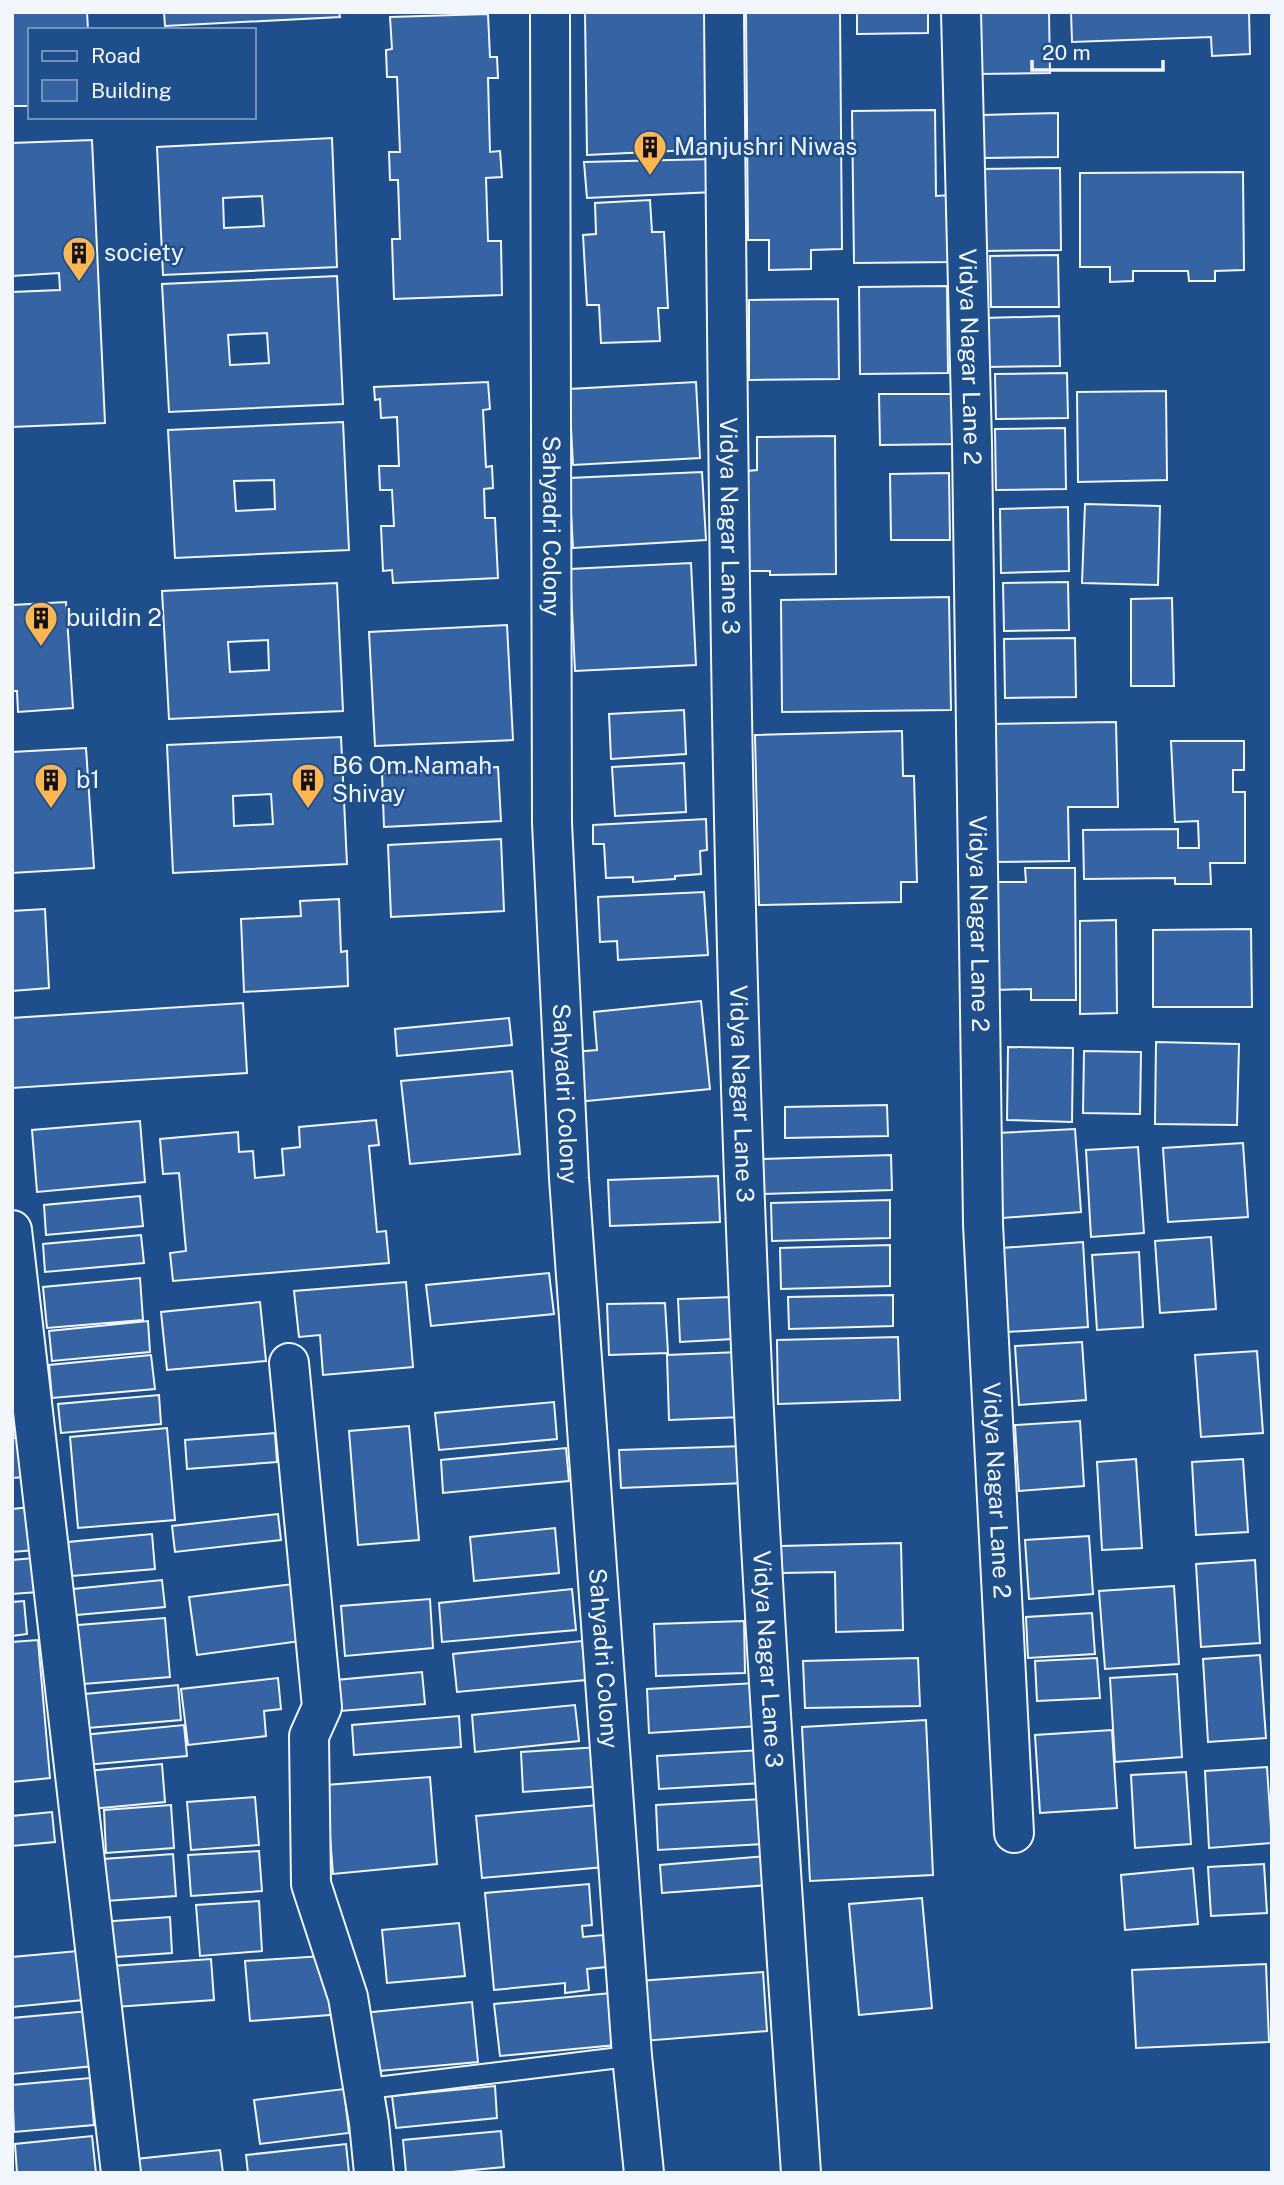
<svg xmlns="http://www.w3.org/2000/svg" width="1284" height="2185" font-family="'Public Sans',sans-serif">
	<rect width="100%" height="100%" fill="#1f4e8c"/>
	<path fill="#3563a3" stroke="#f2f6ff" stroke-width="2" fill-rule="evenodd" d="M 12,12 L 87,12 L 88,30 L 30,30 L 30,106 L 12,106 Z
		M 164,12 L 339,12 L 340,17 L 165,26 Z
		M 585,12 L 713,12 L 713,149 L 587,155 Z
		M 746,12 L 840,12 L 842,249 L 811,250 L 811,269 L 769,270 L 769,240 L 748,240 Z
		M 857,12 L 928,12 L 928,33 L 857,34 Z
		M 976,12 L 1049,12 L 1050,73 L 976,74 Z
		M 1071,12 L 1249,12 L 1250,54 L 1212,56 L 1211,37 L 1072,42 Z
		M 488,14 L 490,57 L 497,57 L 498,78 L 488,78 L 490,152 L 500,151 L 502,177 L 486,178 L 488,241 L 501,241 L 502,295 L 394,299 L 392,239 L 400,239 L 398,180 L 390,180 L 389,152 L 400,152 L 397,77 L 387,77 L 386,50 L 392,49 L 390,17 Z
		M 935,110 L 936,196 L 951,195 L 951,262 L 854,263 L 852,111 Z
		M 1058,113 L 1058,157 L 983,158 L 982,115 Z
		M 332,138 L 337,267 L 163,275 L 157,147 ZM 262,196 L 264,226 L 224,228 L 223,198 Z
		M 92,140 L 105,423 L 12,427 L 12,292 L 60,290 L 59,273 L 12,276 L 12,143 Z
		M 714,159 L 714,192 L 587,198 L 584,162 Z
		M 1060,168 L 1061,250 L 982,251 L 981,169 Z
		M 1243,172 L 1244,270 L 1215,271 L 1215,281 L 1189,281 L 1188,271 L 1133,271 L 1133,281 L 1110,282 L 1110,267 L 1080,267 L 1080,173 Z
		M 650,200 L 652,232 L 664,232 L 668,308 L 658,308 L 660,341 L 601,343 L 599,305 L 587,305 L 583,235 L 596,234 L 595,203 Z
		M 1058,255 L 1059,307 L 991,307 L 990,256 Z
		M 337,276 L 343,404 L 169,412 L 162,284 ZM 267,333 L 269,363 L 230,365 L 228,335 Z
		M 947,286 L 948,373 L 860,374 L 859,287 Z
		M 838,299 L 839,379 L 749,380 L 749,300 Z
		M 1059,316 L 1060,366 L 984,367 L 984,318 Z
		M 1067,373 L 1068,418 L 996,419 L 995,374 Z
		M 488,382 L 490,409 L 483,410 L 486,467 L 492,466 L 493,488 L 484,489 L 485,518 L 495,518 L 498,578 L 393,583 L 392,570 L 383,571 L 381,526 L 394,526 L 392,490 L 380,490 L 379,466 L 399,466 L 397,417 L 381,418 L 380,399 L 375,400 L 374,387 Z
		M 696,382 L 700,458 L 573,465 L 569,389 Z
		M 1166,391 L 1167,480 L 1078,482 L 1077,392 Z
		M 879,394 L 960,394 L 960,444 L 880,445 Z
		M 343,422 L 349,550 L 175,558 L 168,430 ZM 274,480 L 275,509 L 236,511 L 234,481 Z
		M 1065,428 L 1066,489 L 996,490 L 995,429 Z
		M 835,436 L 836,574 L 770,575 L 770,571 L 748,571 L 747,471 L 757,470 L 757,437 Z
		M 702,472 L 706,540 L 573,548 L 569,478 Z
		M 949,473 L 950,540 L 891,540 L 890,474 Z
		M 1085,504 L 1160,506 L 1158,585 L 1082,583 Z
		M 1068,507 L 1069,571 L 1001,573 L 1000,509 Z
		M 691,563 L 696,665 L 575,671 L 570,569 Z
		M 1068,582 L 1069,630 L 1004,631 L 1003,583 Z
		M 337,583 L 343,711 L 169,719 L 162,591 ZM 268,640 L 269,670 L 230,672 L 228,642 Z
		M 949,597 L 951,710 L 782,712 L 781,600 Z
		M 1172,598 L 1174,686 L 1131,686 L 1131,599 Z
		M 66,602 L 73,708 L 18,712 L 17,691 L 12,691 L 12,605 Z
		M 507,625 L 513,740 L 375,746 L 369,632 Z
		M 1075,638 L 1076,697 L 1005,698 L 1004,639 Z
		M 684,710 L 686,754 L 611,759 L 609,714 Z
		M 1116,722 L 1118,807 L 1068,807 L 1069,861 L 990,862 L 988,724 Z
		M 902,731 L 903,776 L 914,776 L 917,882 L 901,882 L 901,902 L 759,905 L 755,735 Z
		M 341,737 L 347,864 L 173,873 L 167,745 ZM 271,794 L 273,824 L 234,826 L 233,796 Z
		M 1171,741 L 1244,741 L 1244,770 L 1233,770 L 1233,792 L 1245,792 L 1245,863 L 1210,863 L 1211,884 L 1175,884 L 1175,878 L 1084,879 L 1083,830 L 1178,829 L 1178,848 L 1199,848 L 1198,821 L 1175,822 Z
		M 86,748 L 94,868 L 12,873 L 12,752 Z
		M 684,763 L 686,812 L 615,816 L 612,767 Z
		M 498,767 L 501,821 L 384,827 L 382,773 Z
		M 706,819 L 707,850 L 700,851 L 701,874 L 675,876 L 675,879 L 633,882 L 633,877 L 606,878 L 604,844 L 593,844 L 593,825 Z
		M 501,839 L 504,911 L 391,917 L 388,845 Z
		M 1025,868 L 1075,868 L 1076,1000 L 1031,1000 L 1031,989 L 995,990 L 994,882 L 1026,882 Z
		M 704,892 L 708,955 L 618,960 L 617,941 L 600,942 L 598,897 Z
		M 339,899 L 341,952 L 347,951 L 348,986 L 244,992 L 241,919 L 301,916 L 300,901 Z
		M 45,909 L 49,988 L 12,991 L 12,911 Z
		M 1116,920 L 1117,1013 L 1080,1014 L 1080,921 Z
		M 1251,929 L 1252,1007 L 1153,1007 L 1153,930 Z
		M 701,1001 L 710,1089 L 577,1102 L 573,1052 L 597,1050 L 594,1012 Z
		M 243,1003 L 247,1073 L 12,1088 L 12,1018 Z
		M 509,1018 L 512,1045 L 397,1056 L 395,1029 Z
		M 1156,1042 L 1239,1044 L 1237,1125 L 1155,1124 Z
		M 1008,1047 L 1073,1048 L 1072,1122 L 1007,1120 Z
		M 1084,1051 L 1141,1052 L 1140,1114 L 1083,1113 Z
		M 512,1071 L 520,1154 L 410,1164 L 401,1081 Z
		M 887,1105 L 888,1136 L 785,1138 L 785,1107 Z
		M 376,1120 L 379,1145 L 369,1146 L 377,1232 L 386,1231 L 389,1263 L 173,1281 L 170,1253 L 186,1251 L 179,1173 L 163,1174 L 160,1139 L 238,1132 L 239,1152 L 253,1151 L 255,1178 L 284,1175 L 282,1149 L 300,1147 L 299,1127 Z
		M 140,1121 L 145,1182 L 37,1192 L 32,1130 Z
		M 1075,1129 L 1081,1212 L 1003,1218 L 997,1133 Z
		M 1243,1143 L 1248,1217 L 1168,1222 L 1163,1148 Z
		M 1138,1147 L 1144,1233 L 1091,1237 L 1086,1150 Z
		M 891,1155 L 892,1190 L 763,1194 L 762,1159 Z
		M 718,1176 L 720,1222 L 610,1226 L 608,1180 Z
		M 140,1196 L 143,1226 L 46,1235 L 44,1205 Z
		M 890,1200 L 890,1238 L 772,1241 L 771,1203 Z
		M 141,1235 L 144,1263 L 45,1272 L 43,1244 Z
		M 1211,1237 L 1216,1309 L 1160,1313 L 1155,1241 Z
		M 1083,1242 L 1088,1327 L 1007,1332 L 1002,1248 Z
		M 890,1245 L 890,1286 L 781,1289 L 780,1248 Z
		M 1139,1252 L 1143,1327 L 1097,1330 L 1092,1255 Z
		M 549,1273 L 554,1314 L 431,1326 L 426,1285 Z
		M 140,1278 L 143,1320 L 47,1328 L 43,1287 Z
		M 406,1282 L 413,1367 L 323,1375 L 320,1335 L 299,1337 L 294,1291 Z
		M 893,1295 L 893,1326 L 789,1329 L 788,1297 Z
		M 731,1297 L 733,1339 L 680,1342 L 678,1299 Z
		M 260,1302 L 266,1361 L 167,1370 L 161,1312 Z
		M 665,1303 L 668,1353 L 609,1355 L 607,1304 Z
		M 148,1321 L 150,1352 L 52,1361 L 49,1331 Z
		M 898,1337 L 900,1400 L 778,1404 L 777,1340 Z
		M 1082,1342 L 1086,1400 L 1019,1405 L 1015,1346 Z
		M 1257,1351 L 1263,1433 L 1201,1437 L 1195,1355 Z
		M 739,1352 L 742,1417 L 669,1420 L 667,1355 Z
		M 151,1355 L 155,1389 L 52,1398 L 49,1365 Z
		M 159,1395 L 161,1424 L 61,1433 L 58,1404 Z
		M 554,1402 L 557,1439 L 439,1450 L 435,1413 Z
		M 12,1404 L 16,1435 L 12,1435 Z
		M 1080,1421 L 1084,1486 L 1019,1491 L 1015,1425 Z
		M 409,1426 L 419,1540 L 358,1545 L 349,1431 Z
		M 167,1428 L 175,1520 L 78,1528 L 70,1437 Z
		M 275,1433 L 277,1462 L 187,1469 L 185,1440 Z
		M 22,1437 L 25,1477 L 12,1478 L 12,1438 Z
		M 745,1446 L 746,1483 L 621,1488 L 619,1450 Z
		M 566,1448 L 569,1481 L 443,1493 L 441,1460 Z
		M 1136,1459 L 1142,1548 L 1102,1550 L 1097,1462 Z
		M 1243,1459 L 1248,1532 L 1196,1535 L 1192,1462 Z
		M 31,1507 L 35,1550 L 12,1552 L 12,1509 Z
		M 278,1514 L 281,1540 L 175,1552 L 172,1526 Z
		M 555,1528 L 559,1573 L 474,1581 L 470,1537 Z
		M 152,1534 L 155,1569 L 72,1576 L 68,1542 Z
		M 1089,1536 L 1093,1594 L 1029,1599 L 1025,1540 Z
		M 901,1543 L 903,1630 L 836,1632 L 835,1572 L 782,1573 L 781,1546 Z
		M 34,1558 L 38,1592 L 12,1594 L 12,1560 Z
		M 1255,1560 L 1260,1643 L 1201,1647 L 1196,1564 Z
		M 162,1580 L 165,1607 L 66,1616 L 63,1590 Z
		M 293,1584 L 301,1641 L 197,1655 L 189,1597 Z
		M 1174,1586 L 1179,1664 L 1105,1669 L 1099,1591 Z
		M 572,1589 L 576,1630 L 442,1642 L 439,1603 Z
		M 430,1599 L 433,1648 L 345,1656 L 341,1606 Z
		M 24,1601 L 27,1634 L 12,1636 L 12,1602 Z
		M 1092,1613 L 1095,1654 L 1028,1658 L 1026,1617 Z
		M 165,1618 L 170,1677 L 71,1685 L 66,1626 Z
		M 744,1621 L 745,1673 L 656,1676 L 654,1624 Z
		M 38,1640 L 50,1778 L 12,1782 L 12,1642 Z
		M 582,1641 L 586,1680 L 457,1692 L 453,1654 Z
		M 1260,1655 L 1266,1738 L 1208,1742 L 1203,1659 Z
		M 918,1658 L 920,1706 L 805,1708 L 803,1661 Z
		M 1097,1658 L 1100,1698 L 1037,1701 L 1035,1661 Z
		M 422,1672 L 425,1704 L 328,1712 L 325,1681 Z
		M 1177,1674 L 1182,1757 L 1115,1762 L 1110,1678 Z
		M 278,1678 L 281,1709 L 264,1711 L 266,1736 L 188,1745 L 181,1689 Z
		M 756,1683 L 759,1726 L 649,1733 L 647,1689 Z
		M 178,1685 L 181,1720 L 88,1728 L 85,1694 Z
		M 575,1705 L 579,1741 L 475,1752 L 472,1715 Z
		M 459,1716 L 461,1747 L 354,1755 L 352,1725 Z
		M 926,1720 L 933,1875 L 810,1881 L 802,1727 Z
		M 184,1725 L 187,1756 L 85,1765 L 83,1735 Z
		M 1112,1730 L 1117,1808 L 1040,1813 L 1035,1735 Z
		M 600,1747 L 603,1786 L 523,1792 L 521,1752 Z
		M 762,1750 L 763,1783 L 659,1789 L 657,1756 Z
		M 162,1764 L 165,1802 L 91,1809 L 87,1771 Z
		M 1267,1767 L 1272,1843 L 1209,1848 L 1205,1771 Z
		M 1186,1772 L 1191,1844 L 1135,1848 L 1131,1775 Z
		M 430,1777 L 437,1864 L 333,1874 L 326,1785 Z
		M 255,1797 L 259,1845 L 191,1850 L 187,1802 Z
		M 762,1799 L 764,1844 L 658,1850 L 656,1805 Z
		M 171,1805 L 174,1848 L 106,1853 L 104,1810 Z
		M 598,1805 L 604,1867 L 482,1878 L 476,1816 Z
		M 52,1812 L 55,1842 L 12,1846 L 12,1816 Z
		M 259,1851 L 262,1891 L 191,1896 L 188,1855 Z
		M 173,1854 L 176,1896 L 106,1901 L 103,1859 Z
		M 766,1856 L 769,1885 L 662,1893 L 660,1865 Z
		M 1264,1864 L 1267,1913 L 1211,1916 L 1208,1867 Z
		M 1193,1868 L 1198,1924 L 1125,1930 L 1121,1875 Z
		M 589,1884 L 592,1925 L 582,1926 L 583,1937 L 603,1935 L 606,1967 L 587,1969 L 589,1990 L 565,1993 L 565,1983 L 494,1990 L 485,1893 Z
		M 922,1898 L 932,2008 L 859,2015 L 849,1904 Z
		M 259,1901 L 262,1951 L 200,1956 L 196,1905 Z
		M 170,1917 L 172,1953 L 102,1958 L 100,1922 Z
		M 459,1923 L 465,1976 L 387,1983 L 382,1930 Z
		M 78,1951 L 83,2000 L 12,2007 L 12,1957 Z
		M 323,1956 L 343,2014 L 250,2021 L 245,1961 Z
		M 211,1959 L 214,2000 L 115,2007 L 112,1966 Z
		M 1266,1964 L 1269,2042 L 1136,2048 L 1132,1970 Z
		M 763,1972 L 767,2031 L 643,2041 L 638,1981 Z
		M 611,1993 L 616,2045 L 500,2056 L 494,2004 Z
		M 472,2002 L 478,2062 L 368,2072 L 363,2013 Z
		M 89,2011 L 94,2066 L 12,2074 L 12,2018 Z
		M 90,2078 L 94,2125 L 14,2132 L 12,2085 Z
		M 495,2086 L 497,2118 L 396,2128 L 392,2096 Z
		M 344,2089 L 349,2133 L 260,2144 L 254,2100 Z
		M 501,2131 L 504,2167 L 441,2173 L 406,2173 L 403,2140 Z
		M 92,2136 L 96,2173 L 17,2173 L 15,2144 Z
		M 346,2144 L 349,2173 L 248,2173 L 246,2155 Z
		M 220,2150 L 223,2173 L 138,2173 L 136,2159 Z"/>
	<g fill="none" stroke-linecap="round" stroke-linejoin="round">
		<defs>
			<path id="service" d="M 364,2089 L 632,2056"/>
			<g id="minor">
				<path id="s1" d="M 550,12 L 552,823 L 569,1178 L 632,2056 L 644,2173"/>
				<path id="s2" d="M 724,12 C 728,418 730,824 746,1229 C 758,1544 780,1858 801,2173"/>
				<path id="s3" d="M 961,12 L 972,444 L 983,1224 L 1014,1833"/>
				<path d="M 12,1230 L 121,2173"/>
				<path d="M 289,1363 L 322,1707 L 309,1736 L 311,1884 L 348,1997 L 369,2123 L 374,2173"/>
			</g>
		</defs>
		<use href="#service" stroke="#f2f6ff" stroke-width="23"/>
		<use href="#minor" stroke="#f2f6ff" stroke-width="42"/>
		<use href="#service" stroke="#1f4e8c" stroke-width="19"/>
		<use href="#minor" stroke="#1f4e8c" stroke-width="38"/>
	</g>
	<defs>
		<symbol id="building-pin" viewBox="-11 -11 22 30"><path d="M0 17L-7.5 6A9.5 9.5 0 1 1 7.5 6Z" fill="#ffb74d" stroke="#1f4e8c"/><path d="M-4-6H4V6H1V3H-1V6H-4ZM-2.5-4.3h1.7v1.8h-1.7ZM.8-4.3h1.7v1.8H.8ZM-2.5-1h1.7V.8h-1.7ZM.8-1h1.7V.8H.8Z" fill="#111"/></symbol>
	</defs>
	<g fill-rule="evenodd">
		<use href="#building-pin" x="631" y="128" width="38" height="52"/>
		<use href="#building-pin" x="60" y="234" width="38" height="52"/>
		<use href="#building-pin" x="22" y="599" width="38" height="52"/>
		<use href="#building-pin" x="32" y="761" width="38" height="52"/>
		<use href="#building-pin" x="289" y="761" width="38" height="52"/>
	</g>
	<g text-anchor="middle" stroke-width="5" stroke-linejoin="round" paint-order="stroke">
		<g font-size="24" fill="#f2f6ff" stroke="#1f4e8c" text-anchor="start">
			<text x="674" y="155">Manjushri Niwas</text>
			<text x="104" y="261">society</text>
			<text x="66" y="626">buildin 2</text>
			<text x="332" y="774">B6 Om Namah<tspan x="332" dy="28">Shivay</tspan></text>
			<text x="76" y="788">b1</text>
		</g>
		<g font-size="24" fill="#f2f6ff" stroke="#1f4e8c">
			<text dy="8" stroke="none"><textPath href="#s3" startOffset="345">Vidya Nagar Lane 2</textPath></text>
			<text dy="8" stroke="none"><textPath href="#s2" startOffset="514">Vidya Nagar Lane 3</textPath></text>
			<text dy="8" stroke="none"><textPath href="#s1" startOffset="514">Sahyadri Colony</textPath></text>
			<text dy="8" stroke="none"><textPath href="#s3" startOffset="912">Vidya Nagar Lane 2</textPath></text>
			<text dy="8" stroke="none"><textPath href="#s2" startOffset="1082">Vidya Nagar Lane 3</textPath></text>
			<text dy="8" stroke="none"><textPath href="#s1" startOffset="1082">Sahyadri Colony</textPath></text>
			<text dy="8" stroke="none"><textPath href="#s3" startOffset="1479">Vidya Nagar Lane 2</textPath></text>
			<text dy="8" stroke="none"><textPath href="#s1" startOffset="1648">Sahyadri Colony</textPath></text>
			<text dy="8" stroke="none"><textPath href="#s2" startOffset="1648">Vidya Nagar Lane 3</textPath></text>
		</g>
	</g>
	<rect width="1284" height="2185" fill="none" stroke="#f2f6ff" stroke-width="28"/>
	<rect x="28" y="28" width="228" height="91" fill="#1f4e8c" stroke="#7391ba" stroke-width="2"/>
	<rect x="42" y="51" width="35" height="10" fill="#1f4e8c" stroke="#7391ba" stroke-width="2"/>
	<text x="91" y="63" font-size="21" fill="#f2f6ff">Road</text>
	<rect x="42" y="80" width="35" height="21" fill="#3563a3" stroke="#7391ba" stroke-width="2"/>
	<text x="91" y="98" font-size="21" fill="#f2f6ff">Building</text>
	<path d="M1032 60v10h131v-10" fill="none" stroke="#f2f6ff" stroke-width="3.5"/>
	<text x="1042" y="60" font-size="21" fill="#f2f6ff" stroke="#1f4e8c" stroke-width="5" paint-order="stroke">20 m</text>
</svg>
